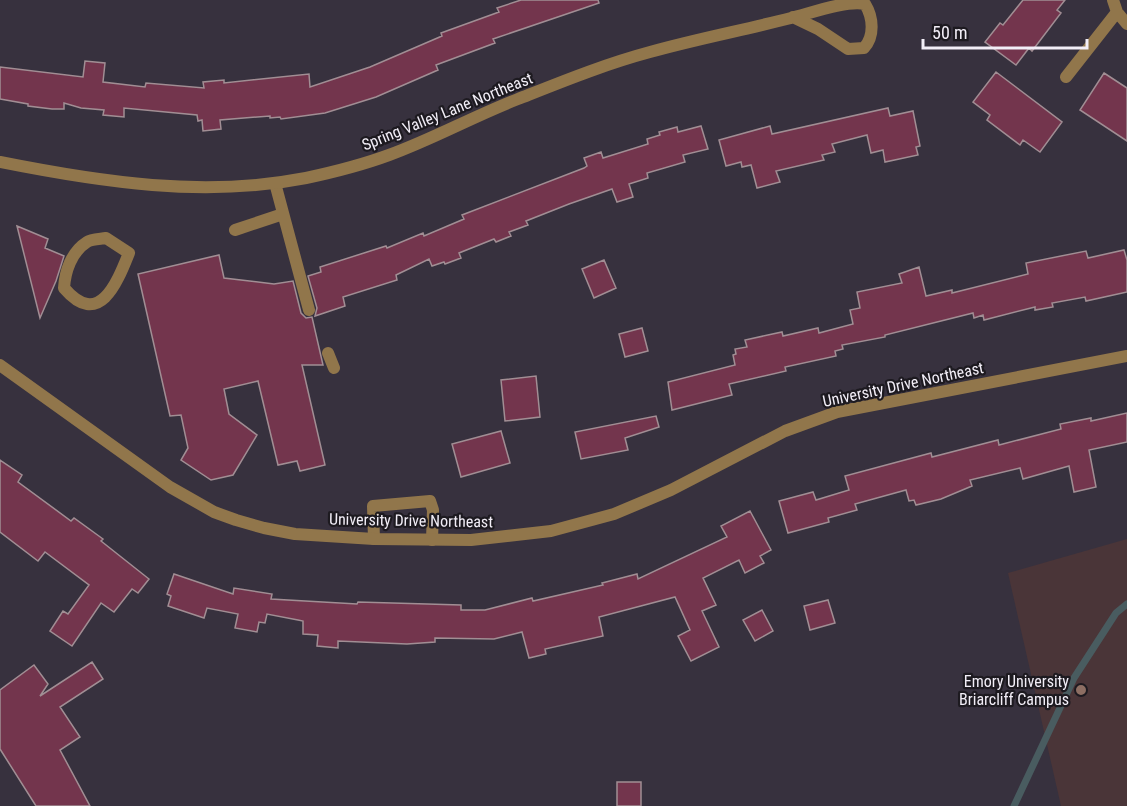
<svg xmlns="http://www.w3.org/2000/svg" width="1127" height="806" font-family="'Roboto Condensed',sans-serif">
	<rect width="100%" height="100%" fill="#37313e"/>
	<path fill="#4a3538" d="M 1127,539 L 1127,806 L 1061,806 L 1008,573 Z"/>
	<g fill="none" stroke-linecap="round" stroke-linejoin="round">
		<path stroke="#495c60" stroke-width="7" d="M 1014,806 L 1074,678 L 1116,613 L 1127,604"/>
	</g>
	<path fill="#73354d" stroke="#a18e94" stroke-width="1.5" d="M 521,0 L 598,0 L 599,3 L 493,39 L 495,43 L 436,65 L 438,70 L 376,97 L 325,113 L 281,119 L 280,117 L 270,118 L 270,116 L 220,120 L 221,129 L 203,131 L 202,120 L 198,121 L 197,115 L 124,108 L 124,117 L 103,115 L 104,110 L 81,108 L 64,103 L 64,109 L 52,109 L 28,106 L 28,104 L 0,99 L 0,67 L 83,77 L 85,61 L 105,63 L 103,82 L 145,87 L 146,83 L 204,88 L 203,82 L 224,80 L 224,83 L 309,74 L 310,87 L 370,67 L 442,36 L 441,33 L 499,12 L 497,8 Z
		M 1023,0 L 1065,0 L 1057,10 L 1061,13 L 1032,51 L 1029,48 L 1016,65 L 985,42 L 1000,23 L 1003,25 Z
		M 996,72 L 1062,122 L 1040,152 L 1023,140 L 1020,145 L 987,120 L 990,115 L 973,102 Z
		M 1104,73 L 1127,88 L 1127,141 L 1080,110 Z
		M 888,108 L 890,116 L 913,111 L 920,146 L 916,147 L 918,155 L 885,162 L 883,150 L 871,153 L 867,135 L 832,144 L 835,152 L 822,155 L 824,160 L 776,171 L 780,182 L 757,188 L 751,165 L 742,167 L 741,162 L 726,166 L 719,140 L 770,126 L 772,134 Z
		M 701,126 L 708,149 L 683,155 L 685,162 L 647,173 L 648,178 L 629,184 L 633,197 L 617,202 L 612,189 L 569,204 L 526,221 L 528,225 L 509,232 L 511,236 L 496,242 L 494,239 L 459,253 L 461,258 L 445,264 L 444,262 L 432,266 L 429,259 L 396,275 L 397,280 L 343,297 L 345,306 L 315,316 L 317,308 L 308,276 L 321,272 L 320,267 L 386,246 L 387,248 L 423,233 L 424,236 L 464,219 L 462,215 L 584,168 L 587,166 L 584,158 L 601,152 L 603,158 L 648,144 L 647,139 L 660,135 L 659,132 L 677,127 L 678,132 Z
		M 17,226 L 48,239 L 45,248 L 64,256 L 56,281 L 40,318 Z
		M 1124,250 L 1127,260 L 1127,292 L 1086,301 L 1085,297 L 1052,303 L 1053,307 L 1035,310 L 1035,307 L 984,320 L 983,315 L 974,318 L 973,313 L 885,335 L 885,337 L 842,345 L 843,349 L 835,351 L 836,356 L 785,367 L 786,371 L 729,384 L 732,395 L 672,410 L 668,382 L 735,365 L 733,355 L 736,354 L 735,349 L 747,347 L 745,340 L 782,332 L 783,336 L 818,328 L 819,333 L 853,324 L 850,310 L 860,308 L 857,292 L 902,283 L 899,274 L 919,267 L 926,296 L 952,290 L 952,293 L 1028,274 L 1026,263 L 1086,251 L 1088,258 Z
		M 219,255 L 224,278 L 274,284 L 293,281 L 301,313 L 306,318 L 312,317 L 323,365 L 302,365 L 325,465 L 300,471 L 297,461 L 278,465 L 258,381 L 224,389 L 229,414 L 257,435 L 233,475 L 211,480 L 181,460 L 188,448 L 181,415 L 170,416 L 138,274 Z
		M 604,260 L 616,288 L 594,298 L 582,269 Z
		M 642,328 L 648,351 L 625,357 L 619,334 Z
		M 536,376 L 540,417 L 505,421 L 501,380 Z
		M 1127,413 L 1127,442 L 1089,450 L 1096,487 L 1074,492 L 1069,466 L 1023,479 L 1020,468 L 970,480 L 972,486 L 941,499 L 916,505 L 914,500 L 909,501 L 906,490 L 855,504 L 857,510 L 828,518 L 829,522 L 788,533 L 779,501 L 813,492 L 816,500 L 849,490 L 845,476 L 931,453 L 932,457 L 998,440 L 999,445 L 1061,429 L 1060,424 L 1091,418 L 1091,421 Z
		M 656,416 L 659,427 L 625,438 L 628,450 L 581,459 L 575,432 Z
		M 501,431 L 510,463 L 461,477 L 452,444 Z
		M 0,460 L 22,475 L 18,482 L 71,521 L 74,518 L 103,539 L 101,541 L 149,579 L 138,593 L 132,589 L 114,612 L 101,603 L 72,646 L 50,631 L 63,611 L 68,614 L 89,585 L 45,552 L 38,561 L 0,532 Z
		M 750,511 L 771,550 L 760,556 L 764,563 L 745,573 L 739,560 L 703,578 L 716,605 L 702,611 L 719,647 L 691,661 L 678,636 L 690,630 L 675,597 L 599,617 L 603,636 L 545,649 L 546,654 L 529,658 L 522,632 L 494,639 L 435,638 L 435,642 L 407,644 L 338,641 L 338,648 L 317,646 L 318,635 L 303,634 L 303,621 L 298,620 L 267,614 L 265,623 L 259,622 L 257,632 L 235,628 L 238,614 L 207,608 L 204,618 L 168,606 L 171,596 L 167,594 L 174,574 L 233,594 L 234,588 L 272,594 L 271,599 L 357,604 L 358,602 L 461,605 L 461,610 L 485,610 L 532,598 L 533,601 L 603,585 L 602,583 L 637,574 L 638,579 L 727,537 L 721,526 Z
		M 828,600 L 835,623 L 810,630 L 804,606 Z
		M 762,610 L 773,631 L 755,641 L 743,620 Z
		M 92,662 L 103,679 L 60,707 L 80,737 L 60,750 L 90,806 L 36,806 L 0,749 L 0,690 L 34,665 L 48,684 L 40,696 Z
		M 617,782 L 641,782 L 641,806 L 617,806 Z"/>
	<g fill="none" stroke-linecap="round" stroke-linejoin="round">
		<path stroke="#91764b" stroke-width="12" d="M 275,183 L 309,310
			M 235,230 L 283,214
			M 106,238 L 129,253 C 117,283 99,329 64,288 C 65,272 71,252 87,242 C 91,239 100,239 106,238 Z
			M 328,353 L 334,368
			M 374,539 L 373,506 L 430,501 L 433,510 L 432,540"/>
		<path stroke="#91764b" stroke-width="12" d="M 1113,0 L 1117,12 L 1127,24
			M 1066,77 L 1117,12
			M 0,162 C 100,182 204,198 306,178 C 334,172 362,165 389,155 C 433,139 474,116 518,99 C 561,82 605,64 650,52 C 696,39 744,30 791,18 C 811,13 847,0 865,4 C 873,17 875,36 864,48 L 848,49 L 818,29 L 793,17
			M 0,365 L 170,487 L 214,512 L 236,520 L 264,528 L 295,534 L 374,539 L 471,540 L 551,531 L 614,514 L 671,490 L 785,431 L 837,412 L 1127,356"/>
	</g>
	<circle fill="#8d6e63" stroke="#1d1a20" stroke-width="2" cx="1081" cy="690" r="6"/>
	<g text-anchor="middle" stroke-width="4.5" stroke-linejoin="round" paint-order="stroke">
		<g font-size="16" fill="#f2eef7" stroke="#1d1a20">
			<text transform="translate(447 111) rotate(-22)" y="6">Spring Valley Lane Northeast</text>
			<text transform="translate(903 384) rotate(-12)" y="6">University Drive Northeast</text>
			<text transform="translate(411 520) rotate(1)" y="6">University Drive Northeast</text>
		</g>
		<g font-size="16" fill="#f2eef7" stroke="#1d1a20" text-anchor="end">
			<text x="1069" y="687">Emory University<tspan x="1069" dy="18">Briarcliff Campus</tspan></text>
		</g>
	</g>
	<path d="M923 39v9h164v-9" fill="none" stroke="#f2eef7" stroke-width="3"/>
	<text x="932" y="39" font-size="18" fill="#f2eef7" stroke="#1d1a20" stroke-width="4.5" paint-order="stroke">50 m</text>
</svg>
